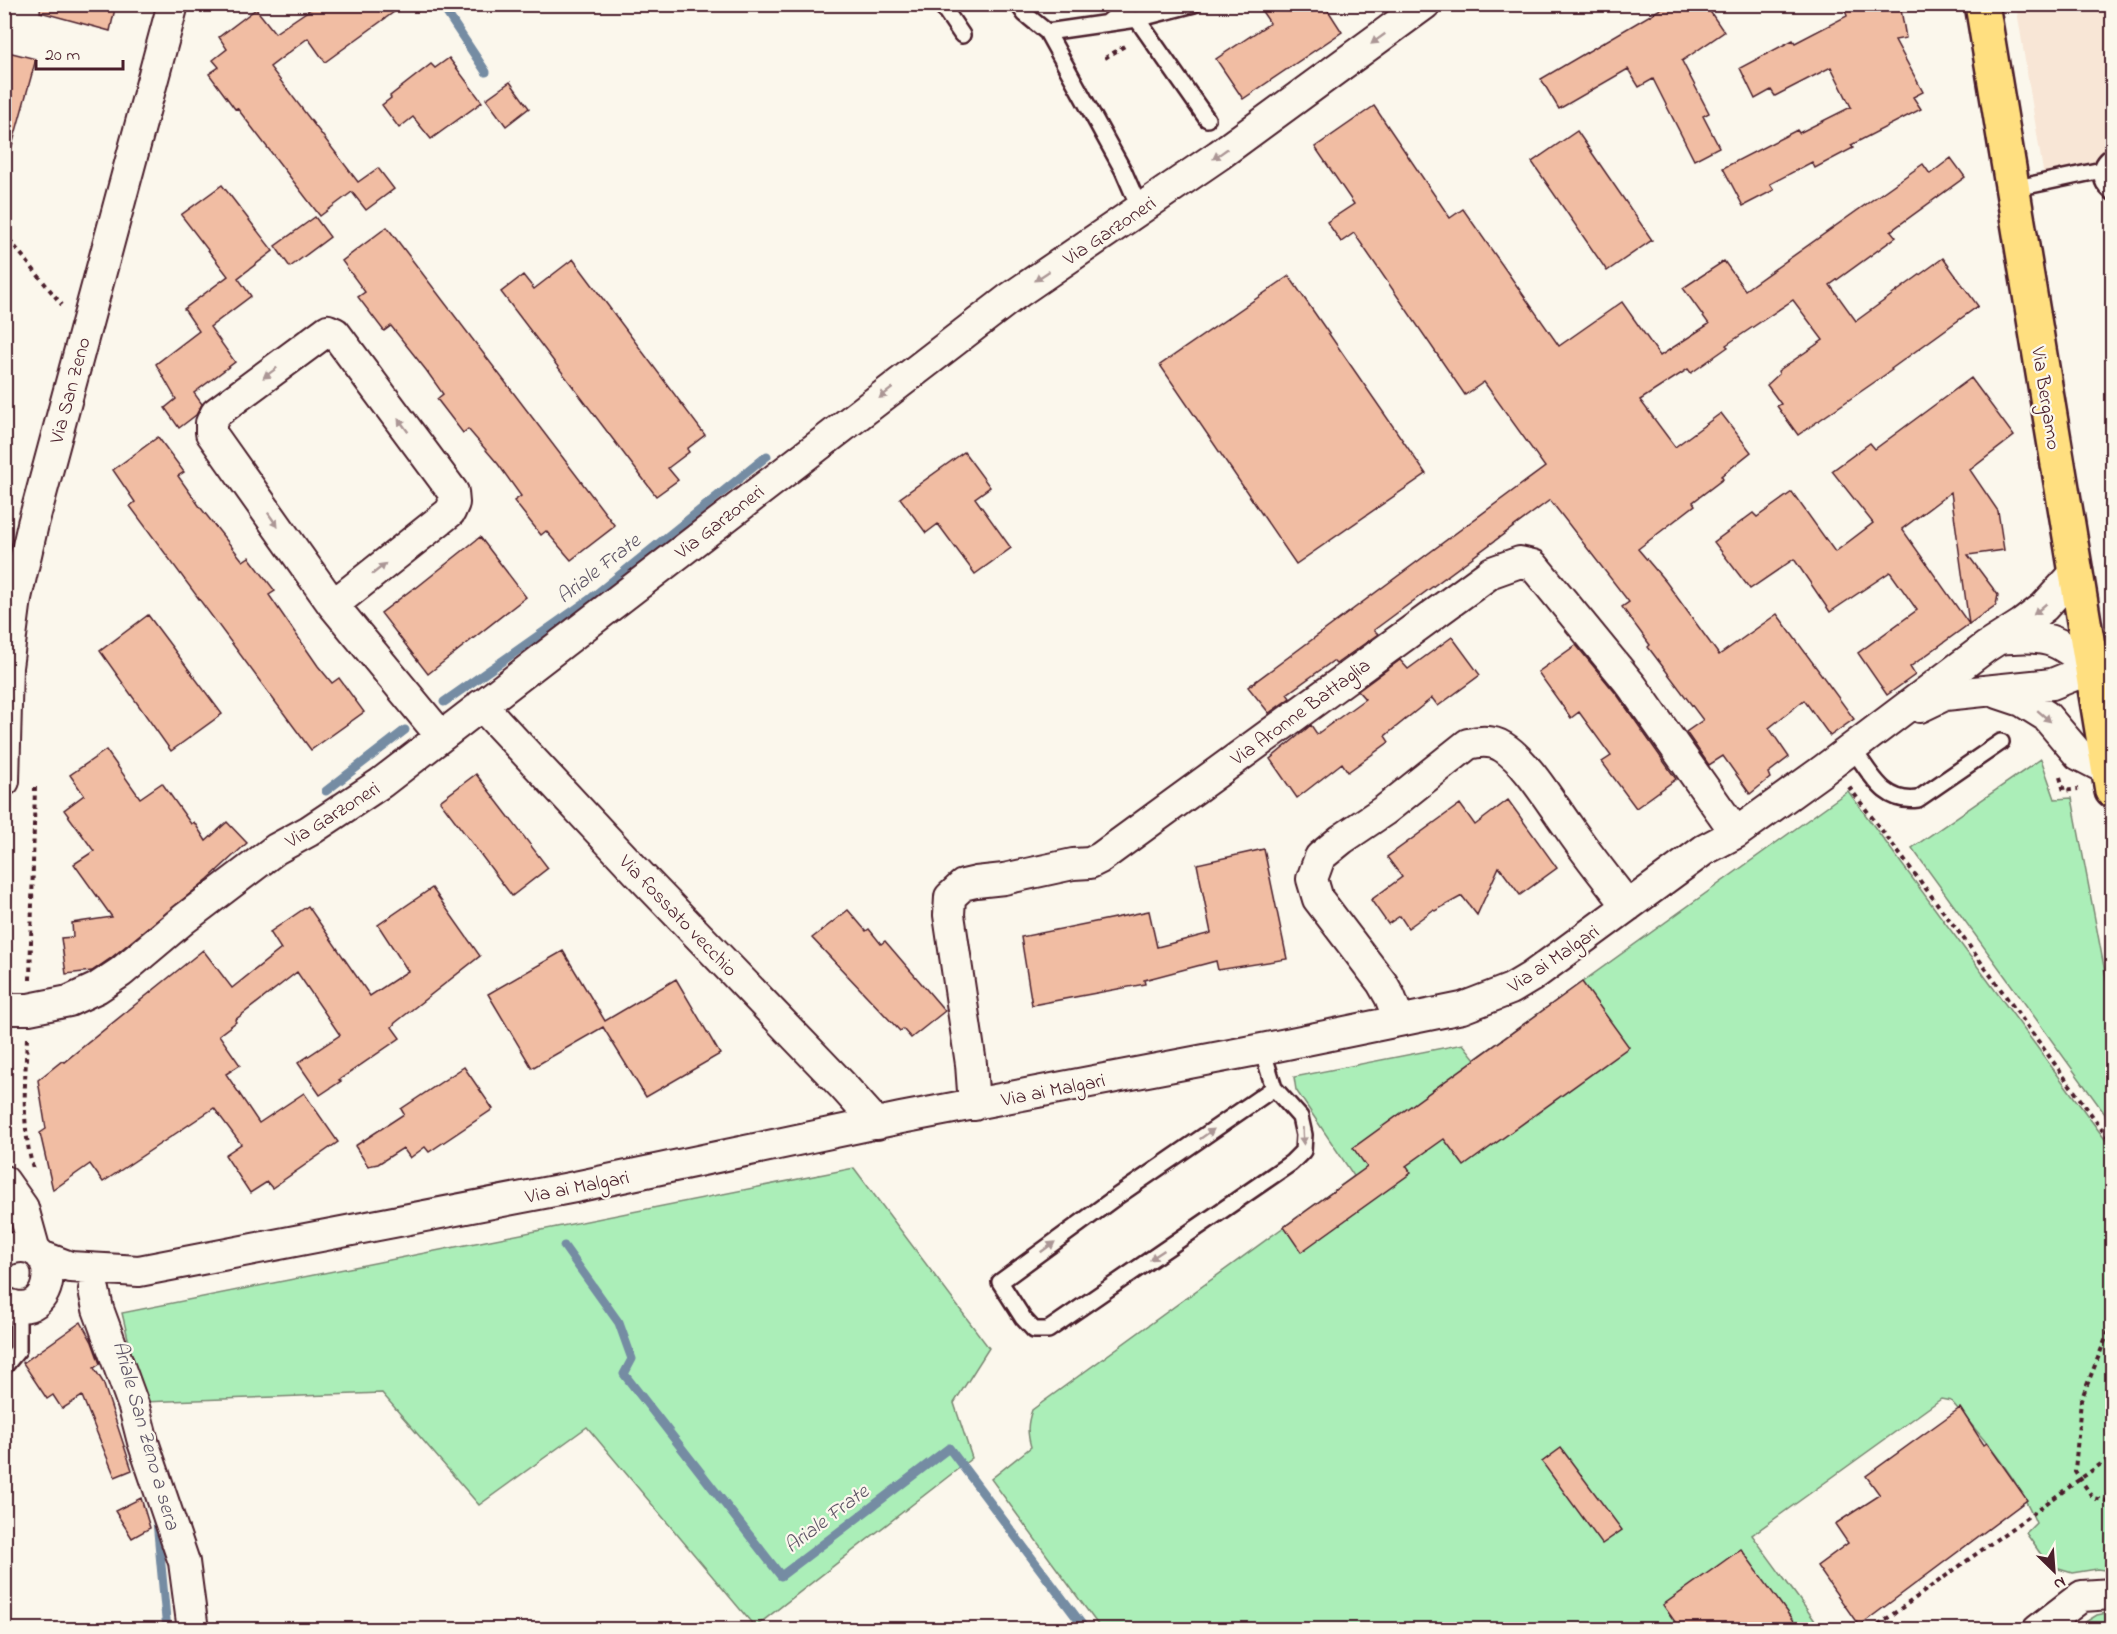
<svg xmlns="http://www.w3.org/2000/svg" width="2117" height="1634" font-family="'Indie Flower',sans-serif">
	<rect width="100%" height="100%" fill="#fbf7ec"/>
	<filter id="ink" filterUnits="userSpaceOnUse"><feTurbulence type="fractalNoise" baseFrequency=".0167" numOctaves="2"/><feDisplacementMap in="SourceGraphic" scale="12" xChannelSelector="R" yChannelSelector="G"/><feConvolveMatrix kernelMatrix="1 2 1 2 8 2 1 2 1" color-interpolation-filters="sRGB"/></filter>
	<g filter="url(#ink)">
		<path fill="#f8e6d6" d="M 2016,5 L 2112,5 L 2112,158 L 2047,176 L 2043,171 Z"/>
		<path fill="#abeeb8" stroke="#7a8672" stroke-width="1.5" d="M 2041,759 L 2055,799 L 2072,798 L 2112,1009 L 2112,1571 L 2097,1569 L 2072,1573 L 2049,1566 L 2026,1533 L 2036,1523 C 2018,1477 1983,1438 1951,1401 L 1941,1399 L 1752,1535 L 1821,1629 L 1101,1629 L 991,1479 L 1031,1447 C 1027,1433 1027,1424 1032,1410 L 1354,1176 L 1296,1090 L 1294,1077 L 1463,1044 L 1475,1059 L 1848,791 L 2110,1146 L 2105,1114 L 1912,848 Z
			M 854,1168 L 989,1348 L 954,1403 L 972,1458 L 755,1627 L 587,1427 L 479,1505 L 382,1393 L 143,1402 L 122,1313 Z
			M 2112,1612 L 2108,1629 L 2074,1629 L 2097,1615 Z"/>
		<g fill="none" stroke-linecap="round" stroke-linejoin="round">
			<path stroke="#758ca3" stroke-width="9" d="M 441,4 L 486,72
				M 444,702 L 589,600 L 767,456
				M 326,791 L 405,730
				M 564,1246 L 619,1323 L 632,1359 L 624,1374 L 781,1576 L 949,1448 L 1086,1630
				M 157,1521 L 167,1630"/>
		</g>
		<path fill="#f1bda3" stroke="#4a1f2b" stroke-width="1.5" d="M 41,4 L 116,4 L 110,31 L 40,12 Z
			M 318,4 L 405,4 L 325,62 L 308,38 L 270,67 L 358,182 L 378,168 L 394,189 L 366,210 L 352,192 L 320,216 L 237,108 L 235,109 L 209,74 L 219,67 L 213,60 L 227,49 L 219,37 L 256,9 L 275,33 Z
			M 1257,4 L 1324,4 L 1342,32 L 1243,99 L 1216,59 L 1270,23 Z
			M 1669,4 L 1705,4 L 1724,32 L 1682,61 L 1709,113 L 1703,116 L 1719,147 L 1694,160 L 1653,79 L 1639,87 L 1628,69 L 1559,109 L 1541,79 Z
			M 1843,4 L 1900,4 L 1906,38 L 1895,40 L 1923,92 L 1913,97 L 1921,109 L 1851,145 L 1853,148 L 1815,168 L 1812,162 L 1770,184 L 1774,190 L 1743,206 L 1723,168 L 1797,130 L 1799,133 L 1851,107 L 1831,67 L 1775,96 L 1771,90 L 1755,99 L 1740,68 L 1793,40 L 1795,43 L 1847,16 Z
			M 4,51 L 36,59 L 12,146 L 4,145 Z
			M 449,58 L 482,102 L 431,139 L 413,117 L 399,128 L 382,105 L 391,98 L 390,96 L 431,64 L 435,68 Z
			M 510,82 L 529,108 L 506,126 L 486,99 Z
			M 1374,106 L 1450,218 L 1463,209 L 1559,346 L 1622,302 L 1660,356 L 1709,324 L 1683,288 L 1724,261 L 1745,290 L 1923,164 L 1930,174 L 1951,158 L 1965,177 L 1891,231 L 1896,237 L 1830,285 L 1856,321 L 1943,258 L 1978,306 L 1891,369 L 1892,370 L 1798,435 L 1777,406 L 1781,404 L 1767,385 L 1779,374 L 1778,371 L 1823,340 L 1793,300 L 1726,345 L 1728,347 L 1691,373 L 1688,369 L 1640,400 L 1675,447 L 1721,413 L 1751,452 L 1721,476 L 1723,479 L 1693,502 L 1695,505 L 1638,549 L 1666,582 L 1719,655 L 1777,614 L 1854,719 L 1830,736 L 1804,700 L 1769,728 L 1789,757 L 1768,773 L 1770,778 L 1750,794 L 1723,756 L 1709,765 L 1686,732 L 1703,720 L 1648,647 L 1650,645 L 1622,607 L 1629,602 L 1550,500 L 1374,630 L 1378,634 L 1336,664 L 1333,661 L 1287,694 L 1290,698 L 1269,713 L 1248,687 L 1545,467 L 1484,382 L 1465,395 L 1354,233 L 1341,242 L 1327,222 L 1354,204 L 1315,147 Z
			M 1577,131 L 1652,240 L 1607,271 L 1532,162 Z
			M 222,185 L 273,251 L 238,278 L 251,296 L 210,327 L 235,362 L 194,393 L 202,404 L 196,415 L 179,428 L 165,408 L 176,399 L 156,364 L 199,331 L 184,309 L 228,276 L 181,215 Z
			M 315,217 L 330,237 L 290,267 L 275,246 Z
			M 387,227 L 615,526 L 571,560 L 546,531 L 541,535 L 514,501 L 521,496 L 498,464 L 468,429 L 463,433 L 437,399 L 443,394 L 426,370 L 391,326 L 384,331 L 358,297 L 365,292 L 342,261 Z
			M 573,259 L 705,435 L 687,449 L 689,452 L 668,468 L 678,480 L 656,496 L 501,292 L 523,275 L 534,289 Z
			M 1289,276 L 1426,474 L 1296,564 L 1160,365 Z
			M 1971,378 L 2014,436 L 1970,470 L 1998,511 L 2004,550 L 1968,555 L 1998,595 L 1996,605 L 1969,624 L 1951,492 L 1902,529 L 1969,624 L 1910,667 L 1915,675 L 1887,695 L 1858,653 L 1917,610 L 1890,572 L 1830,612 L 1794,559 L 1750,589 L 1714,542 L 1753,513 L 1757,517 L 1792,492 L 1835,552 L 1873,523 L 1832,471 L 1870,443 L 1875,449 Z
			M 158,437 L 184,472 L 178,476 L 200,507 L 243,561 L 249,557 L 275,591 L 269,595 L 318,666 L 332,683 L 339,678 L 364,712 L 311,750 L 130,506 L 135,502 L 113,470 Z
			M 964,452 L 990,487 L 975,498 L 1011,548 L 975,574 L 938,524 L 926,533 L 900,498 Z
			M 480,537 L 526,597 L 428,674 L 381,613 L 415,587 L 416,588 Z
			M 148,615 L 222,714 L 171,751 L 100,651 Z
			M 1452,637 L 1480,675 L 1438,706 L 1432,698 L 1385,736 L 1389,742 L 1348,772 L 1342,763 L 1297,798 L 1270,759 L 1311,725 L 1317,734 L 1365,699 L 1358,691 L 1400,660 L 1408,669 Z
			M 1576,645 L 1618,696 L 1676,779 L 1636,808 L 1602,762 L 1611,756 L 1579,712 L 1571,718 L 1538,672 Z
			M 106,750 L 140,798 L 162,783 L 191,824 L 194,822 L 206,841 L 227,822 L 247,843 L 208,879 L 111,958 L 92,971 L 66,974 L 61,938 L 73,937 L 72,923 L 112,917 L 74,864 L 94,851 L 64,810 L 84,795 L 70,775 Z
			M 476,774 L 548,868 L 512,896 L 440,801 Z
			M 1508,800 L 1557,868 L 1520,895 L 1499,867 L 1477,915 L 1462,896 L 1435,911 L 1433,910 L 1408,928 L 1400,916 L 1388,924 L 1371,900 L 1402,877 L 1387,857 L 1460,804 L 1475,825 Z
			M 1264,849 L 1287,959 L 1218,970 L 1216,961 L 1144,980 L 1145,984 L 1032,1005 L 1021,937 L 1149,911 L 1157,947 L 1211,933 L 1197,864 Z
			M 432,888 L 480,956 L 395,1023 L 392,1027 L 400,1038 L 339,1080 L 341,1081 L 320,1095 L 298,1063 L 340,1035 L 297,972 L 235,1020 L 236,1022 L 219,1035 L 240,1065 L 226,1074 L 259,1123 L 304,1093 L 338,1142 L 272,1188 L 267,1182 L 250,1193 L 225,1155 L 241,1144 L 214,1108 L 103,1182 L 90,1164 L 53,1190 L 40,1133 L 46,1129 L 38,1080 L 62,1061 L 64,1062 L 203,950 L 232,988 L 281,949 L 270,932 L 308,906 L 370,996 L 408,971 L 378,925 Z
			M 848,910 L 866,931 L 869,929 L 881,944 L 885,941 L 945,1011 L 911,1038 L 903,1029 L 900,1031 L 812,938 Z
			M 563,951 L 605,1021 L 676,979 L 720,1054 L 646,1097 L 603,1027 L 532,1068 L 488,994 Z
			M 1582,982 L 1629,1047 L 1464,1166 L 1444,1139 L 1406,1166 L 1411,1173 L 1301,1252 L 1284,1227 L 1367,1167 L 1353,1148 Z
			M 464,1067 L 493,1109 L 429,1152 L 425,1147 L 410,1158 L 403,1148 L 378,1164 L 368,1166 L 355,1146 L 404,1114 L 401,1109 Z
			M 81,1322 L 92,1342 L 100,1364 L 94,1368 L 103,1382 L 132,1470 L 115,1477 L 82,1396 L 62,1409 L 53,1395 L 47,1399 L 23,1363 Z
			M 1960,1408 L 1984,1445 L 1987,1443 L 2027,1500 L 1859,1626 L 1817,1566 L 1848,1543 L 1835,1524 L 1880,1495 L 1866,1476 Z
			M 1561,1448 L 1622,1530 L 1602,1544 L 1542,1462 Z
			M 141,1498 L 150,1528 L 132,1538 L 115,1511 Z
			M 1741,1549 L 1799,1629 L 1680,1629 L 1663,1605 Z"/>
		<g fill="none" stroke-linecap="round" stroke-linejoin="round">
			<defs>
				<path id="lane" d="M 941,4 L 962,35
					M 1018,4 L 1025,14 L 1047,32 L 1137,19 L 1194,4
					M 1137,19 L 1207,119
					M 1107,23 L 1127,6 L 1133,4
					M 1047,32 L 1123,170 L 1140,209
					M 2112,156 C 2098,165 2099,182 2112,192
					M 2012,189 L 2102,170
					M 1852,748 C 1871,773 1883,804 1918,799 L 2001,742
					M 1262,1049 L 1274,1088 L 1300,1117 L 1304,1135 L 1303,1151 L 1291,1163 L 1048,1330 L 1034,1330 L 1023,1318 L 1000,1282 L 1116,1197 L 1274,1088
					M 4,1367 L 18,1350 L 18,1306"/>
				<path id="street" d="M 333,605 L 450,512 L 454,503 L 453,492 L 335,333 L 328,330 L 216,413 L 211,423 L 211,433 L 333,605 L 441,736
					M 1998,693 L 2022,701 L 2046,716 L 2079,755 L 2110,771
					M 481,705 L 640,875 L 842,1085 L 877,1124
					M 1920,707 L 1945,695 L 2052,684 L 2092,668 C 2057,638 2045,634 1999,639
					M 4,781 L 7,667 L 16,598 L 33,524 L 173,4
					M 4,1009 L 29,1009 L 69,1001 L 97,988 L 121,972 L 184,919 L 276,849 L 309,831 L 381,783 L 1010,298 L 1219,155 L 1425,4
					M 1399,1020 L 1390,997 L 1382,983 L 1318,899 L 1312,879 L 1320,857 L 1342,839 L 1385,810 L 1468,744 C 1480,741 1492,740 1503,747 C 1526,761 1551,803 1567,825 C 1586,853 1607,879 1628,906
					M 974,1105 L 971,1064 L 949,915 L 950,897 L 963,885 L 976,882 L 1004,879 L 1073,864 L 1090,863 L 1100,858 L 1492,572 L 1520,562 L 1533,565 L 1632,686 L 1736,833
					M 4,1181 L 23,1208 L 35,1251
					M 4,1251 C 66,1226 58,1330 4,1302
					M 41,1256 L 70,1267 L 139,1271 L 575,1187 L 901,1118 L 1262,1049 L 1462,1008 L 1511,989 L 1531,977 L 1704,850 L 1736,833 L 1822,771 L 1986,647 L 2022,624 L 2044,607 L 2076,572
					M 94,1290 L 98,1309 L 134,1407 L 143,1442 L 184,1562 L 193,1630
					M 2038,1630 L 2082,1596 L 2112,1594"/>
				<path id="primary" d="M 1982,4 L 2112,791"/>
			</defs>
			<use href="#lane" stroke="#4a1f2b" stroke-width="20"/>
			<use href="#street" stroke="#4a1f2b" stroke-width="34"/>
			<use href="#primary" stroke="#4a1f2b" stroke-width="38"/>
			<path stroke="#4a1f2b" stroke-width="4" stroke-dasharray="4.5 4.5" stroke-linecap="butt" d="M 1105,58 L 1128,44
				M 4,233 L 62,305
				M 2060,777 L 2064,791 L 2078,789
				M 1849,787 L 1970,947 L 2112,1143
				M 30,980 L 35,787
				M 27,1038 C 25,1083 21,1125 33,1168
				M 2112,1323 L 2081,1400 L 2075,1471 L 2093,1498 L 2112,1502
				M 1871,1630 L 2112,1456"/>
			<use href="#lane" stroke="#fbf7ec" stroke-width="15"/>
			<use href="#street" stroke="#fbf7ec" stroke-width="30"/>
			<use href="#primary" stroke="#ffdf80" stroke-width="33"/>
		</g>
		<defs><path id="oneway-solid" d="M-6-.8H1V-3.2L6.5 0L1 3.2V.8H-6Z" transform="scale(1.5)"/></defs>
		<g fill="#ab9695">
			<use href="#oneway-solid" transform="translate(1378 39) rotate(144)"/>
			<use href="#oneway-solid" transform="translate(1220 154) rotate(145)"/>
			<use href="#oneway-solid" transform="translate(1042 276) rotate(146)"/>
			<use href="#oneway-solid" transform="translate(270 373) rotate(143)"/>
			<use href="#oneway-solid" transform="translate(886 393) rotate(142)"/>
			<use href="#oneway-solid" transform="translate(403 425) rotate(-126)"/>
			<use href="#oneway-solid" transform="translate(273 520) rotate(55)"/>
			<use href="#oneway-solid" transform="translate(379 569) rotate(-39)"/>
			<use href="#oneway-solid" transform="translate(2040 609) rotate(139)"/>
			<use href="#oneway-solid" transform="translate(2044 716) rotate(41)"/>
			<use href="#oneway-solid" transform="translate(1207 1134) rotate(-35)"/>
			<use href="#oneway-solid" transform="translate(1303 1136) rotate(87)"/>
			<use href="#oneway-solid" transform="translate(1048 1247) rotate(-36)"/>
			<use href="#oneway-solid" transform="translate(1157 1255) rotate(146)"/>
		</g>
	</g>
	<g text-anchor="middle" stroke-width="4.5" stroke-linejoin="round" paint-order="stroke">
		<g font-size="20" fill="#4a1f2b" stroke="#fbf7ec">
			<text transform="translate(1109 230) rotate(-34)" y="7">Via Garzoneri</text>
			<text transform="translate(69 390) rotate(-75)" y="7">Via San Zeno</text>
			<text transform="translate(2047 398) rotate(81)" y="7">Via Bergamo</text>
			<text transform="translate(719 521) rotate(-38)" y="7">Via Garzoneri</text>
			<text transform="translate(1300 711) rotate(-36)" y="7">Via Aronne Battaglia</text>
			<text transform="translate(332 814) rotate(-32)" y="7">Via Garzoneri</text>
			<text transform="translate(679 915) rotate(46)" y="7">Via fossato vecchio</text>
			<text transform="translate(1553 958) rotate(-34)" y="7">Via ai Malgari</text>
			<text transform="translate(1053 1089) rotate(-11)" y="7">Via ai Malgari</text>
			<text transform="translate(577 1186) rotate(-11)" y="7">Via ai Malgari</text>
		</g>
		<g font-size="21" font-style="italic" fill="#5f5667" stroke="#fbf7ec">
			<text transform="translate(598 568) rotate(-38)" y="7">Ariale Frate</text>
			<text transform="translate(147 1435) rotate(74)" y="7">Ariale San Zeno a sera</text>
			<text transform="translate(826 1518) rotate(-37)" y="7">Ariale Frate</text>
		</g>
	</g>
	<rect width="2117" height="1634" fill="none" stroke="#fbf7ec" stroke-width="24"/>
	<rect x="12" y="12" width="2093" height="1610" fill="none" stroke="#4a1f2b" stroke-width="2" filter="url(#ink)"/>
	<g transform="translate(2054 1571) rotate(155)" stroke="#fbf7ec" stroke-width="4.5" paint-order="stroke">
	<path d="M0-4.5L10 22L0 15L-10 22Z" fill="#4a1f2b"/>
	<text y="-9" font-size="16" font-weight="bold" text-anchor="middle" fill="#4a1f2b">N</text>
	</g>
	<path d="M36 60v9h87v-9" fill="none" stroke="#4a1f2b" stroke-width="3"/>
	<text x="45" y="60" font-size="18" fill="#4a1f2b" stroke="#fbf7ec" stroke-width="4.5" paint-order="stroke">20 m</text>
</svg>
